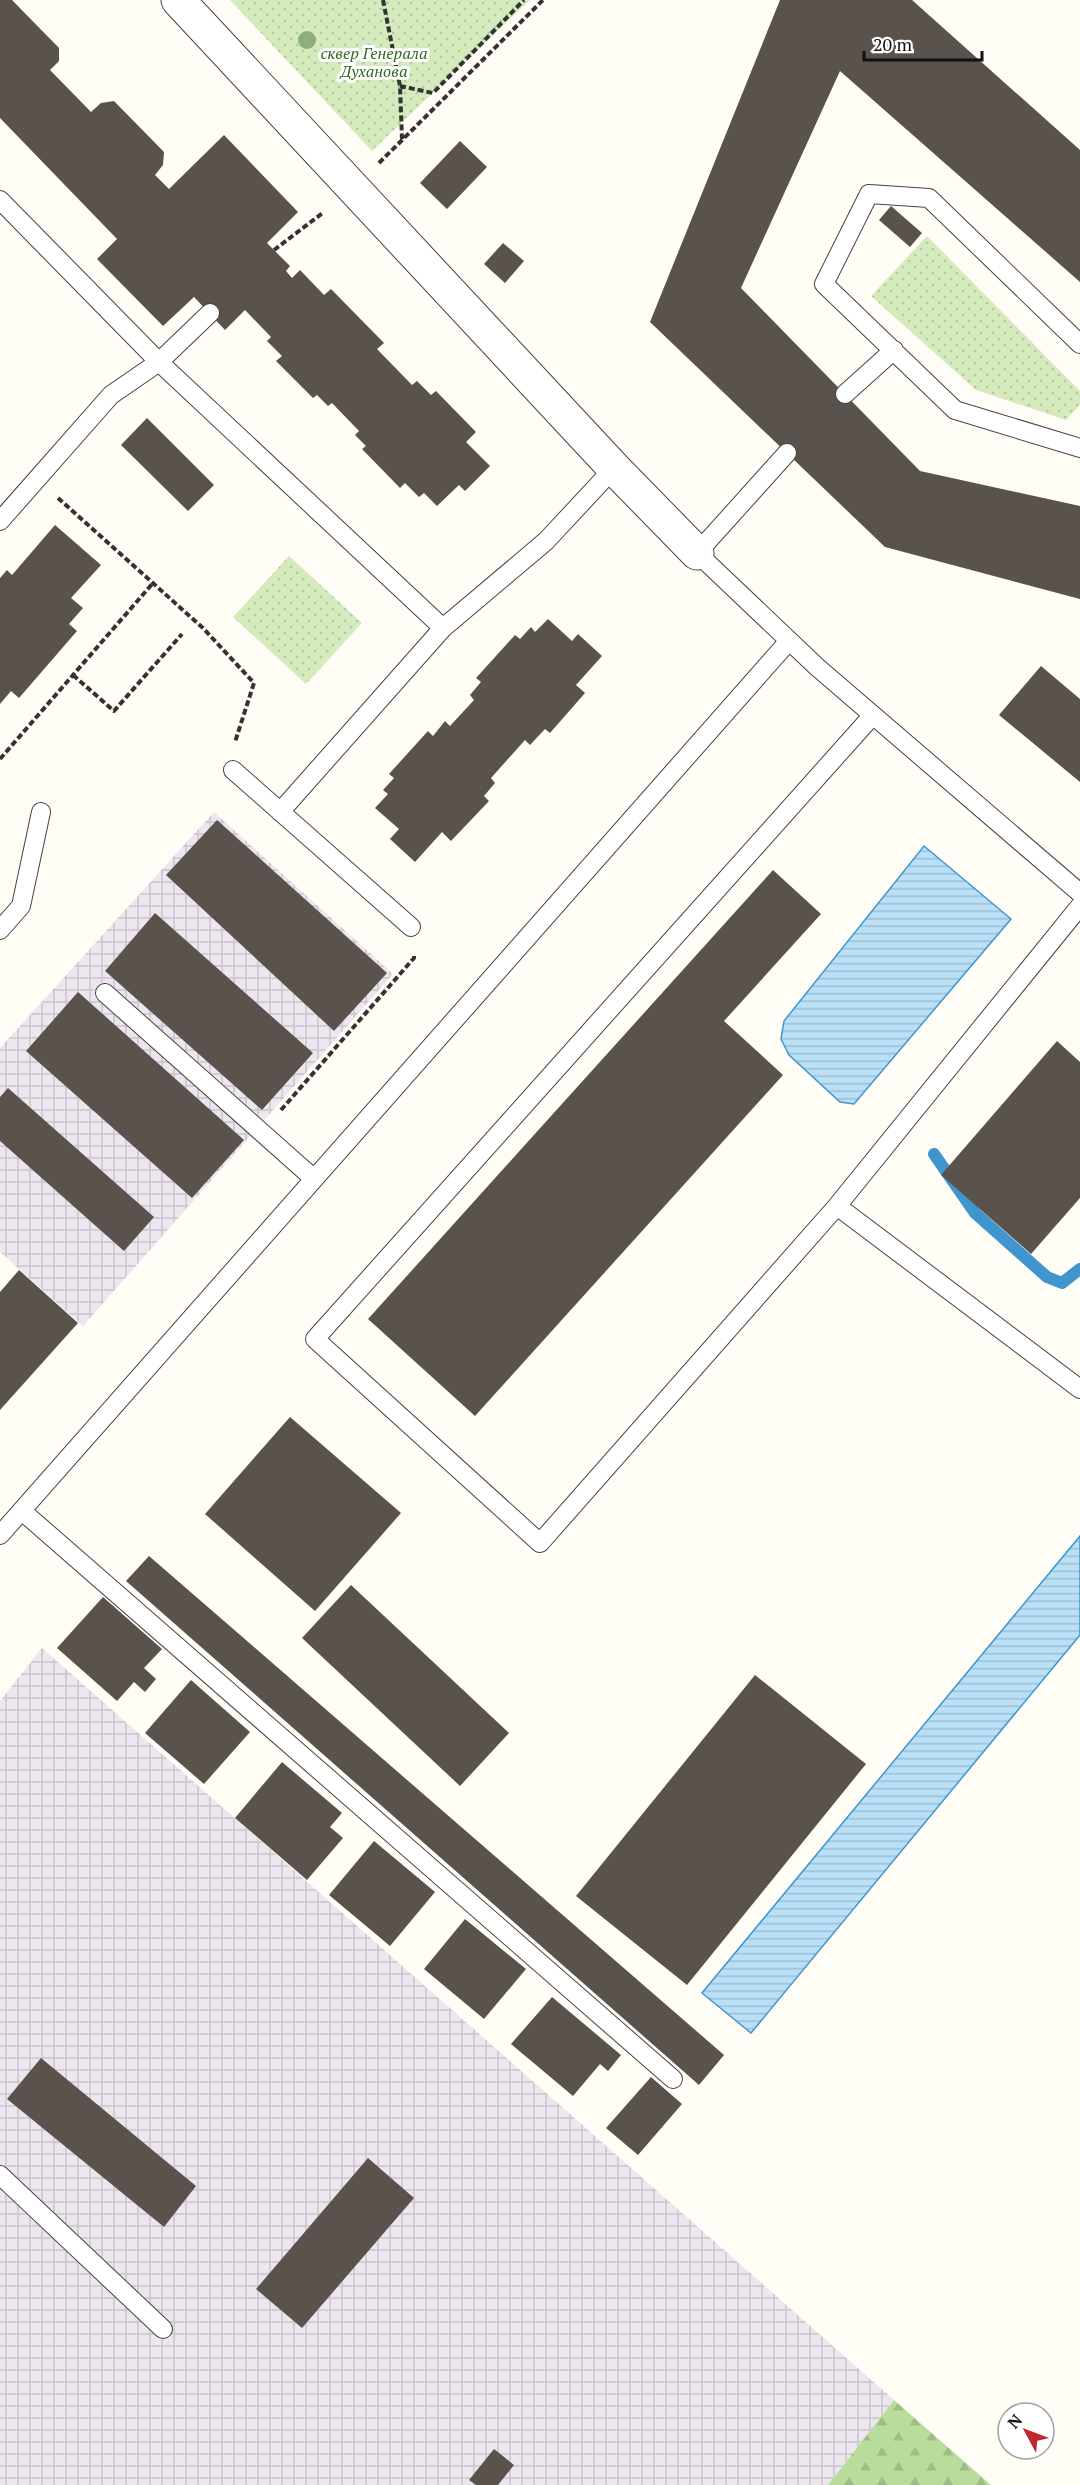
<svg xmlns="http://www.w3.org/2000/svg" width="1080" height="2485" font-family="'PT Serif',serif">
	<defs>
		<pattern id="industrial-grid" width="8" height="8" patternUnits="userSpaceOnUse" patternTransform="scale(1.5)"><rect width="8" height="8" fill="#eee6ef"/><path d="M0 4h8M4 0v8" fill="none" stroke="#cbc4cc"/></pattern>
		<pattern id="grass-dots" width="8" height="8" patternUnits="userSpaceOnUse" patternTransform="scale(1.5)"><rect width="8" height="8" fill="#d5ebbd"/><path d="M2 2h.1M6 6h.1" fill="none" stroke="#b6c8a1" stroke-width="1.8" stroke-linecap="round"/></pattern>
		<pattern id="forest-firs" width="22" height="20" patternUnits="userSpaceOnUse" patternTransform="scale(1.5)"><rect width="22" height="20" fill="#b9dc9c"/><path d="M5 1l3.5 6h-7zM16 11l3.5 6h-7z" fill="#9ebc85"/></pattern>
		<pattern id="water-rules" width="6" height="5" patternUnits="userSpaceOnUse" patternTransform="scale(1.5)"><rect width="6" height="5" fill="#b9e0f7"/><path d="M0 2.5h6" fill="none" stroke="#9ebfd3"/></pattern>
	</defs>
	<rect width="100%" height="100%" fill="#fffdf5"/>
	<path fill="url(#industrial-grid)" d="M 214,812 L 393,974 L 83,1326 L 0,1252 L 0,1048 Z
		M 42,1648 L 894,2400 L 828,2485 L 0,2485 L 0,1701 Z"/>
	<path fill="url(#grass-dots)" d="M 230,0 L 530,0 L 372,151 Z
		M 927,236 L 1080,391 L 1080,405 L 1066,420 L 976,390 L 871,296 Z
		M 289,556 L 362,623 L 306,684 L 233,617 Z"/>
	<path fill="url(#forest-firs)" d="M 894,2400 L 991,2485 L 828,2485 Z"/>
	<path fill="url(#water-rules)" stroke="#3f96cf" stroke-width="1.5" d="M 924,846 L 1011,919 L 854,1104 L 840,1102 L 789,1055 L 781,1039 L 784,1021 Z
		M 1080,1536 L 1080,1635 L 751,2033 L 702,1993 Z"/>
	<g fill="none" stroke-linecap="round" stroke-linejoin="round">
		<path stroke="#3f96cf" stroke-width="12" d="M 934,1154 L 975,1213 L 1047,1277 L 1062,1283 L 1080,1269"/>
	</g>
	<path fill="#5a524d" d="M 0,0 L 12,0 L 59,48 L 59,61 L 50,70 L 91,112 L 101,103 L 114,101 L 164,152 L 163,165 L 155,175 L 169,189 L 224,135 L 298,212 L 267,243 L 290,266 L 286,271 L 292,278 L 300,270 L 324,295 L 331,289 L 384,343 L 377,349 L 412,385 L 417,381 L 431,395 L 436,391 L 476,432 L 466,442 L 490,466 L 465,491 L 459,485 L 437,506 L 424,493 L 419,497 L 405,483 L 400,488 L 362,449 L 366,446 L 355,435 L 359,431 L 332,403 L 328,406 L 317,395 L 313,398 L 276,361 L 282,356 L 267,341 L 271,337 L 245,310 L 225,330 L 194,297 L 163,326 L 97,259 L 117,239 L 0,118 Z
		M 780,0 L 912,0 L 1080,150 L 1080,282 L 840,71 L 741,288 L 920,471 L 1080,506 L 1080,599 L 885,547 L 650,322 Z
		M 460,141 L 487,167 L 447,209 L 420,183 Z
		M 891,206 L 922,233 L 910,247 L 879,220 Z
		M 503,243 L 524,261 L 505,283 L 484,264 Z
		M 147,418 L 214,485 L 188,511 L 121,445 Z
		M 55,525 L 101,565 L 71,598 L 83,608 L 69,624 L 77,631 L 19,698 L 11,691 L 0,704 L 0,578 L 7,570 L 12,575 Z
		M 548,619 L 572,641 L 578,634 L 602,656 L 576,685 L 585,693 L 550,733 L 545,729 L 530,745 L 525,740 L 491,778 L 495,783 L 484,796 L 489,801 L 451,841 L 442,832 L 415,862 L 390,839 L 399,829 L 375,808 L 388,794 L 383,790 L 394,778 L 389,774 L 428,731 L 433,736 L 445,721 L 450,726 L 474,700 L 470,695 L 481,682 L 476,678 L 515,635 L 520,639 L 531,627 L 535,632 Z
		M 1041,666 L 1080,699 L 1080,782 L 999,715 Z
		M 217,820 L 387,973 L 334,1031 L 166,875 Z
		M 773,870 L 821,914 L 724,1021 L 783,1075 L 475,1416 L 368,1319 Z
		M 155,913 L 313,1053 L 262,1110 L 105,971 Z
		M 78,992 L 244,1140 L 192,1198 L 26,1051 Z
		M 1057,1041 L 1080,1062 L 1080,1198 L 1031,1254 L 941,1175 Z
		M 8,1088 L 154,1217 L 124,1251 L 0,1141 L 0,1097 Z
		M 19,1270 L 78,1323 L 0,1410 L 0,1292 Z
		M 290,1417 L 401,1513 L 315,1611 L 205,1514 Z
		M 149,1556 L 724,2055 L 699,2085 L 126,1581 Z
		M 351,1585 L 509,1733 L 460,1786 L 302,1638 Z
		M 103,1597 L 162,1649 L 144,1668 L 156,1679 L 145,1692 L 134,1682 L 117,1701 L 57,1648 Z
		M 755,1675 L 866,1764 L 687,1985 L 576,1896 Z
		M 191,1680 L 250,1732 L 204,1784 L 145,1733 Z
		M 282,1762 L 342,1813 L 330,1827 L 343,1838 L 307,1880 L 235,1818 Z
		M 374,1841 L 435,1892 L 390,1946 L 329,1895 Z
		M 465,1919 L 526,1969 L 484,2019 L 424,1969 Z
		M 552,1997 L 621,2055 L 608,2071 L 600,2064 L 573,2096 L 511,2044 Z
		M 41,2058 L 196,2186 L 164,2227 L 7,2099 Z
		M 651,2077 L 682,2104 L 638,2155 L 606,2128 Z
		M 368,2158 L 414,2198 L 302,2328 L 256,2289 Z
		M 494,2449 L 514,2465 L 498,2485 L 476,2485 L 469,2480 Z"/>
	<g fill="none" stroke-linecap="round" stroke-linejoin="round">
		<defs>
			<path id="service" d="M 0,200 L 159,362 L 443,628 L 546,541 L 614,468
				M 1080,344 L 929,198 L 869,194 L 824,284 L 955,410 L 1080,448
				M 845,394 L 894,350
				M 787,453 L 697,553 L 817,667 L 1080,893
				M 0,521 L 111,395 L 159,362 L 210,313
				M 873,715 L 315,1339 L 540,1543 L 837,1206 L 1080,906
				M 233,770 L 411,927
				M 280,812 L 443,628
				M 0,930 L 21,906 L 41,812
				M 105,993 L 313,1178
				M 837,1206 L 1080,1389
				M 22,1511 L 673,2079
				M 0,1535 L 788,642
				M 0,2175 L 163,2329"/>
			<path id="minor" d="M 178,0 L 614,468 L 697,553"/>
		</defs>
		<use href="#service" stroke="#444" stroke-width="20"/>
		<use href="#minor" stroke="#444" stroke-width="35"/>
		<path stroke="#333" stroke-width="4" stroke-dasharray="6 3" stroke-linecap="butt" d="M 383,0 L 400,86 L 402,139
			M 400,86 L 433,93 L 524,0
			M 379,163 L 543,0
			M 274,250 L 324,212
			M 58,498 L 203,628 L 254,683 L 235,742
			M 73,675 L 114,711 L 182,634
			M 0,759 L 153,583
			M 281,1110 L 414,958 L 414,955"/>
		<use href="#service" stroke="#fff" stroke-width="18"/>
		<use href="#minor" stroke="#fff" stroke-width="33"/>
	</g>
	<circle fill="#8dad7f" cx="307" cy="40" r="9"/>
	<g text-anchor="middle" stroke-width="6" stroke-linejoin="round" paint-order="stroke">
		<g font-size="16" font-style="italic" fill="#2f6b1f" stroke="#fff">
			<text x="374" y="59">сквер Генерала<tspan x="374" dy="18">Духанова</tspan></text>
		</g>
	</g>
	<g transform="translate(1026 2431) rotate(311)"><circle r="28" fill="#ffffff" stroke="#a0a0a0" stroke-width="1.5"/>
	<path d="M0-4.5L10 22L0 15L-10 22Z" fill="#c4262e"/>
	<text y="-9" font-size="16" font-weight="bold" text-anchor="middle" fill="#111111">N</text>
	</g>
	<path d="M864 51v9h118v-9" fill="none" stroke="#111111" stroke-width="3"/>
	<text x="873" y="51" font-size="18" fill="#111111" stroke="#ffffff" stroke-width="4.5" paint-order="stroke">20 m</text>
</svg>
